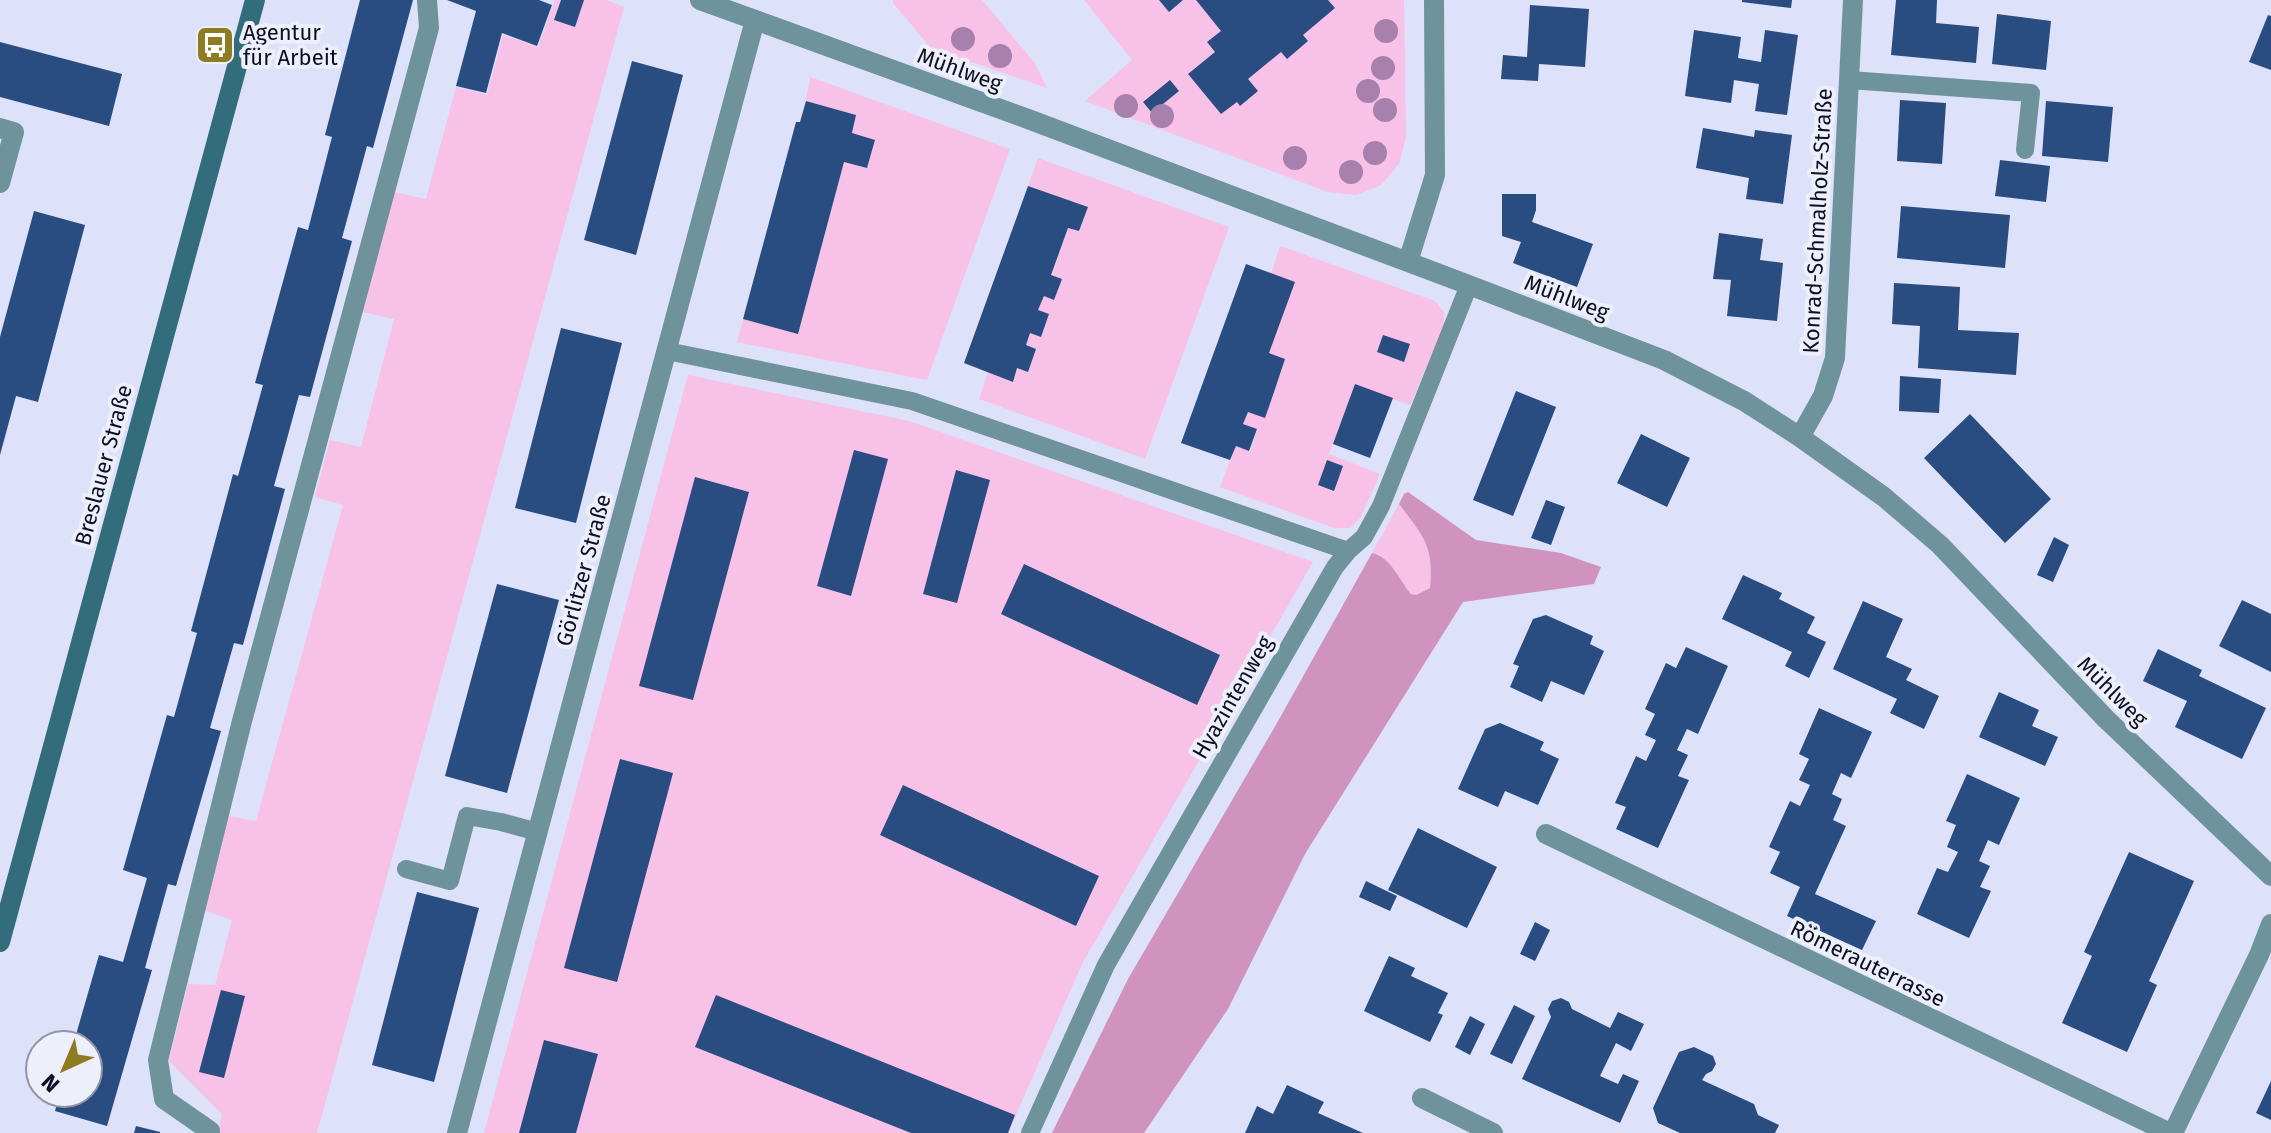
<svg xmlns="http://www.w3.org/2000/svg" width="2271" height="1133" font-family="'Fira Sans',sans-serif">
	<rect width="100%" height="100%" fill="#dde1f9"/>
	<path fill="#f7c1e8" d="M 555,0 L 606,0 L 624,7 L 317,1133 L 218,1133 L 222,1114 L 169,1061 L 188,984 L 215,985 L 232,920 L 201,909 L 228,816 L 256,821 L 343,505 L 315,497 L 330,440 L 361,447 L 394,319 L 362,312 L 394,192 L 426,199 L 456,87 L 487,95 L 503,35 L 538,47 Z
		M 893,0 L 982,0 L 1034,62 L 1047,88 L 931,48 L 893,3 Z
		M 1084,0 L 1404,0 L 1406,137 L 1399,164 L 1381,185 L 1356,195 L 1328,192 L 1085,101 L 1132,60 Z
		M 810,77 L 1010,149 L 927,380 L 737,342 L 743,319 L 798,333 L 844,162 L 867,168 L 875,140 L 852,133 L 856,115 L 806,101 Z
		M 1038,158 L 1229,227 L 1145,459 L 979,399 L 988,372 L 1012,381 L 1017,368 L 1028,372 L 1036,349 L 1026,345 L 1030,333 L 1041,337 L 1049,315 L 1038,310 L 1044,296 L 1054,299 L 1061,279 L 1051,275 L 1068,228 L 1079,231 L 1088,208 L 1028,186 Z
		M 1280,246 L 1435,301 L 1444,312 L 1444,326 L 1410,405 L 1355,385 L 1329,454 L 1380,474 L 1361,517 L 1350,528 L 1334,528 L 1220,487 L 1236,446 L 1250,451 L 1257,430 L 1243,424 L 1248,412 L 1265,417 L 1273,395 L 1269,353 L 1271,274 Z
		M 688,375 L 909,421 L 1313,562 L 1082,964 L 1008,1133 L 484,1133 Z
		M 1399,504 C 1423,537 1434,545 1430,588 L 1416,595 L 1411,594 L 1380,555 L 1372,553 Z"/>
	<path fill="#d093bf" d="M 1408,492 L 1476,540 L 1561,553 L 1601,567 L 1594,584 L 1463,602 L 1305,854 L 1228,1009 L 1144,1133 L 1052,1133 L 1128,979 L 1277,723 L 1372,553 C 1391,557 1399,580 1411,594 L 1416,595 L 1430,588 C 1434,545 1423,536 1399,504 L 1404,494 Z"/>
	<path fill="#294d80" d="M 360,0 L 413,0 L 373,148 L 367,146 L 342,238 L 352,241 L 310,397 L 299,395 L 274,486 L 285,489 L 243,645 L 234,643 L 210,728 L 221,731 L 176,886 L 168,884 L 145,968 L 152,970 L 107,1126 L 55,1111 L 60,1093 L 88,1093 L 88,1045 L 73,1045 L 99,955 L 123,962 L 147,878 L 123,870 L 167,715 L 174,717 L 197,633 L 191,631 L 233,474 L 238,476 L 263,385 L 255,383 L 298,227 L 308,230 L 332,137 L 325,135 Z
		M 447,0 L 539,0 L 552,5 L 537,46 L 502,33 L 486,93 L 456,86 L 476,11 Z
		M 561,0 L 584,0 L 575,27 L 554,20 Z
		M 1159,0 L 1183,0 L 1169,12 Z
		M 1196,0 L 1328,0 L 1335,8 L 1303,35 L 1308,41 L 1287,59 L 1281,52 L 1248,79 L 1258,91 L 1240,106 L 1237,102 L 1221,114 L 1188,74 L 1215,52 L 1207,42 L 1221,31 Z
		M 1742,0 L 1792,0 L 1791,8 L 1742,2 Z
		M 1896,0 L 1937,0 L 1936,23 L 1979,27 L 1976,63 L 1891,55 Z
		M 1530,5 L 1589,9 L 1585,67 L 1539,64 L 1538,81 L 1501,79 L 1503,55 L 1527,57 Z
		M 1997,14 L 2051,21 L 2046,70 L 1992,64 Z
		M 2268,15 L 2271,16 L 2271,70 L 2249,62 Z
		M 1694,30 L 1741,37 L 1738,58 L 1761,62 L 1765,30 L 1798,35 L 1787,115 L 1755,111 L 1759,84 L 1734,80 L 1731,103 L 1685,96 Z
		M 0,42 L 122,74 L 109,126 L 0,97 Z
		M 632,61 L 683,75 L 636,255 L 584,240 Z
		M 1170,80 L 1179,91 L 1152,113 L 1143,102 Z
		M 1900,100 L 1946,103 L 1942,164 L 1897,161 Z
		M 806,101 L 856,115 L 852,133 L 875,140 L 867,168 L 844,162 L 798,334 L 743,319 L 796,122 L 800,122 Z
		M 2046,101 L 2113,107 L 2108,162 L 2042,156 Z
		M 1703,128 L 1754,137 L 1755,130 L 1792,135 L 1783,204 L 1746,199 L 1749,178 L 1696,168 Z
		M 2000,160 L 2050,166 L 2046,202 L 1995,196 Z
		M 1028,186 L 1088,207 L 1079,231 L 1068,228 L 1051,275 L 1062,279 L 1054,300 L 1044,296 L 1038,310 L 1049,314 L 1041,337 L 1030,333 L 1026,345 L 1036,349 L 1028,372 L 1017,368 L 1013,382 L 964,363 Z
		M 1502,194 L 1536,194 L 1536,210 L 1532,222 L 1593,244 L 1577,287 L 1513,263 L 1521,242 L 1502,236 Z
		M 1901,206 L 2010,215 L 2005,268 L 1897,258 Z
		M 34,211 L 85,225 L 38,402 L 16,396 L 0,455 L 0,337 Z
		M 1719,233 L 1763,239 L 1760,260 L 1783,263 L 1777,321 L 1727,316 L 1731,280 L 1713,279 Z
		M 1246,264 L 1295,282 L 1269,353 L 1285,359 L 1273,395 L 1265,418 L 1248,412 L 1243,424 L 1257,429 L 1249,451 L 1236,446 L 1230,460 L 1181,443 Z
		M 1894,283 L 1960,287 L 1958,330 L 2019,333 L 2016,375 L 1918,368 L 1920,326 L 1892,324 Z
		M 561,328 L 622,343 L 576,523 L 515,508 Z
		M 1383,335 L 1410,344 L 1404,362 L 1377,352 Z
		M 1900,376 L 1941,379 L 1939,413 L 1899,411 Z
		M 1355,384 L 1393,398 L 1370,458 L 1333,444 Z
		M 1516,391 L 1556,407 L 1513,516 L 1473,500 Z
		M 1970,414 L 2051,499 L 2005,543 L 1924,458 Z
		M 1641,434 L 1690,458 L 1667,507 L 1617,483 Z
		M 854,450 L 888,459 L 851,596 L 817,586 Z
		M 1327,460 L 1343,466 L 1334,491 L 1318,485 Z
		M 956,470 L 990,480 L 957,603 L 923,594 Z
		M 695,477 L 749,492 L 693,700 L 639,686 Z
		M 1546,500 L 1565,507 L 1551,545 L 1531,538 Z
		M 2054,537 L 2069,545 L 2053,582 L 2037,575 Z
		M 1024,564 L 1220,655 L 1197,705 L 1001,614 Z
		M 1743,575 L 1782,593 L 1779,599 L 1815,617 L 1807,633 L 1826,642 L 1809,678 L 1785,666 L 1792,652 L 1722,619 Z
		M 497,584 L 559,600 L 507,793 L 445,776 Z
		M 2242,600 L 2271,614 L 2271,672 L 2219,646 Z
		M 1863,601 L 1903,619 L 1886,657 L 1912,669 L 1906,680 L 1939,696 L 1924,729 L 1890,713 L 1897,699 L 1833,669 Z
		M 1546,615 L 1593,636 L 1590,644 L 1604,651 L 1584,695 L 1551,681 L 1542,702 L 1510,687 L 1519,666 L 1513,664 L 1533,619 Z
		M 1686,647 L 1728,666 L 1698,734 L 1687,729 L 1677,750 L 1688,755 L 1678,776 L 1689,780 L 1658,848 L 1616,829 L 1626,807 L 1615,803 L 1636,756 L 1646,761 L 1656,740 L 1645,735 L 1655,714 L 1645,709 L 1666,663 L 1676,668 Z
		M 2158,649 L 2202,670 L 2199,676 L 2266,708 L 2242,759 L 2175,727 L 2187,701 L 2143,681 Z
		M 1999,692 L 2039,710 L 2032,726 L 2058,737 L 2045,766 L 1979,737 Z
		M 1819,708 L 1872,732 L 1851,778 L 1841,773 L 1832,794 L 1842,799 L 1833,820 L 1846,826 L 1815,894 L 1876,921 L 1862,950 L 1787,916 L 1800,887 L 1770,873 L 1780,852 L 1769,847 L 1790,801 L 1800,806 L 1810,785 L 1799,780 L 1809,759 L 1799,754 Z
		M 1500,723 L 1544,742 L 1540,750 L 1559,759 L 1538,805 L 1505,791 L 1498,807 L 1458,789 L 1485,729 Z
		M 620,759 L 673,773 L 617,982 L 564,968 Z
		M 1967,774 L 2020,798 L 1999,845 L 1988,840 L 1979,861 L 1990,866 L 1980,887 L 1991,891 L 1969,938 L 1917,914 L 1937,868 L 1948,872 L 1958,852 L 1947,847 L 1956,825 L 1946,821 Z
		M 903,785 L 1099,876 L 1076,926 L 880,835 Z
		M 1418,828 L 1497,867 L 1467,928 L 1388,890 Z
		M 2129,852 L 2194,881 L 2149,981 L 2157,985 L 2127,1052 L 2062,1023 L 2092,956 L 2084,952 Z
		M 1366,881 L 1397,896 L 1390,911 L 1359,897 Z
		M 417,892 L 479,908 L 434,1082 L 372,1065 Z
		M 1535,922 L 1550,930 L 1535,961 L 1520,954 Z
		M 1389,956 L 1415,968 L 1411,976 L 1448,993 L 1438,1013 L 1443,1015 L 1430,1042 L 1364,1011 Z
		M 221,990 L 245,996 L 224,1078 L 199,1072 Z
		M 716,995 L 1015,1115 L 1008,1133 L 911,1133 L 695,1047 Z
		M 1561,998 L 1569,1002 L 1572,1009 L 1610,1028 L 1618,1012 L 1644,1024 L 1631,1051 L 1616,1043 L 1600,1076 L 1618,1084 L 1623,1074 L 1639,1081 L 1620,1123 L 1522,1079 L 1551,1017 L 1548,1009 L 1552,1001 Z
		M 1514,1005 L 1535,1016 L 1512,1064 L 1490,1054 Z
		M 1470,1016 L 1485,1024 L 1470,1055 L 1455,1047 Z
		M 544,1040 L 598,1054 L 576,1133 L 519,1133 Z
		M 1694,1047 L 1713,1056 L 1716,1064 L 1712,1071 L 1706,1074 L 1702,1080 L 1754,1104 L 1758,1115 L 1779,1125 L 1775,1133 L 1680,1133 L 1658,1123 L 1653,1108 L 1679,1052 Z
		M 2271,1081 L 2271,1120 L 2256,1113 Z
		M 1287,1085 L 1324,1102 L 1318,1113 L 1363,1133 L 1245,1133 L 1257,1106 L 1273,1114 Z
		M 136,1126 L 160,1132 L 160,1133 L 134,1133 Z"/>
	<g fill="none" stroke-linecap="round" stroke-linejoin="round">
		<path stroke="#6f939d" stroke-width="18" d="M 1849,80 L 2031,93 L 2025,150
			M 667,351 L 912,401 L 1348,551
			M 406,869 L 450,881 L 467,816 L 501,822 L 538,832
			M 1030,1133 L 1106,965 L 1335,567 L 1348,551 L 1364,537 L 1381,506 L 1469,285"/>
		<path stroke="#6f939d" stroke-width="20" d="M 700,0 L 1028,119 L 1469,285 L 1664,360 L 1744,401 L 1800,437 L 1884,497 L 1940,545 L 2106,719 L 2271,876
			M 0,128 L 14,132 L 0,183
			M 1408,262 L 1435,175 L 1434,0
			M 1800,437 L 1823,396 L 1835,358 L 1853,0
			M 1546,834 L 2170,1133
			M 1422,1098 L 1493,1133
			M 210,1133 L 210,1131 L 164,1099 L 158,1060 L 242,721 L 429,28 L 427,0
			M 457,1133 L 755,20
			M 2173,1133 L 2259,955 L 2271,924"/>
		<path stroke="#336d7b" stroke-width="20" d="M 0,942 L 255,0"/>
	</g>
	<g fill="#a781ab">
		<circle cx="1386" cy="31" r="12"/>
		<circle cx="963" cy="39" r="12"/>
		<circle cx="1000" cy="56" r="12"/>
		<circle cx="1383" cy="68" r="12"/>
		<circle cx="1368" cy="91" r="12"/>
		<circle cx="1126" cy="106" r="12"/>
		<circle cx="1385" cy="110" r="12"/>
		<circle cx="1162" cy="116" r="12"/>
		<circle cx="1375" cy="153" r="12"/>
		<circle cx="1295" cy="158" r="12"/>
		<circle cx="1351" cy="172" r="12"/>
	</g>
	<defs>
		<symbol id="bus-square" viewBox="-11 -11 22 22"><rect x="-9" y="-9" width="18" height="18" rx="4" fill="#8f7c22" stroke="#edeffb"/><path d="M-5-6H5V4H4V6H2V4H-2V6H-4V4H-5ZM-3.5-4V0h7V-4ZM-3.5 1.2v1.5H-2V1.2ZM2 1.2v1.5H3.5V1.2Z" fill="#fff"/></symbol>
	</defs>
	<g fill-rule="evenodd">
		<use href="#bus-square" x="193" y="23" width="44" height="44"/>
	</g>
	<g text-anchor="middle" stroke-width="8" stroke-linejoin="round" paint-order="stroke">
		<g font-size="22" fill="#0c0e22" stroke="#edeffb" text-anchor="start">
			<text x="243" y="40">Agentur<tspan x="243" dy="25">für Arbeit</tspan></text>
		</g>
		<g font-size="22" fill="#0c0e22" stroke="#edeffb">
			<text transform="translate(960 69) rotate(20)" y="8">Mühlweg</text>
			<text transform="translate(1817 221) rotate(-87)" y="8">Konrad-Schmalholz-Straße</text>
			<text transform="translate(1567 297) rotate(21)" y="8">Mühlweg</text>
			<text transform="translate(103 465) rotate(-75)" y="8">Breslauer Straße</text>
			<text transform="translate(583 570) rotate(-75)" y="8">Görlitzer Straße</text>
			<text transform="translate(2113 691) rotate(45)" y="8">Mühlweg</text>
			<text transform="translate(1232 697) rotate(-60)" y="8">Hyazintenweg</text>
			<text transform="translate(1868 963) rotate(26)" y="8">Römerauterrasse</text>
		</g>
	</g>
	<g transform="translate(64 1069) rotate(224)"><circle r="38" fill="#edeffb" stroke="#9395a4" stroke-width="2"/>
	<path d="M0-6L14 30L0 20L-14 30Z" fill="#8f7c22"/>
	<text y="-12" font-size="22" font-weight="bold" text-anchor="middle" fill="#0c0e22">N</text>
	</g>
</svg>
